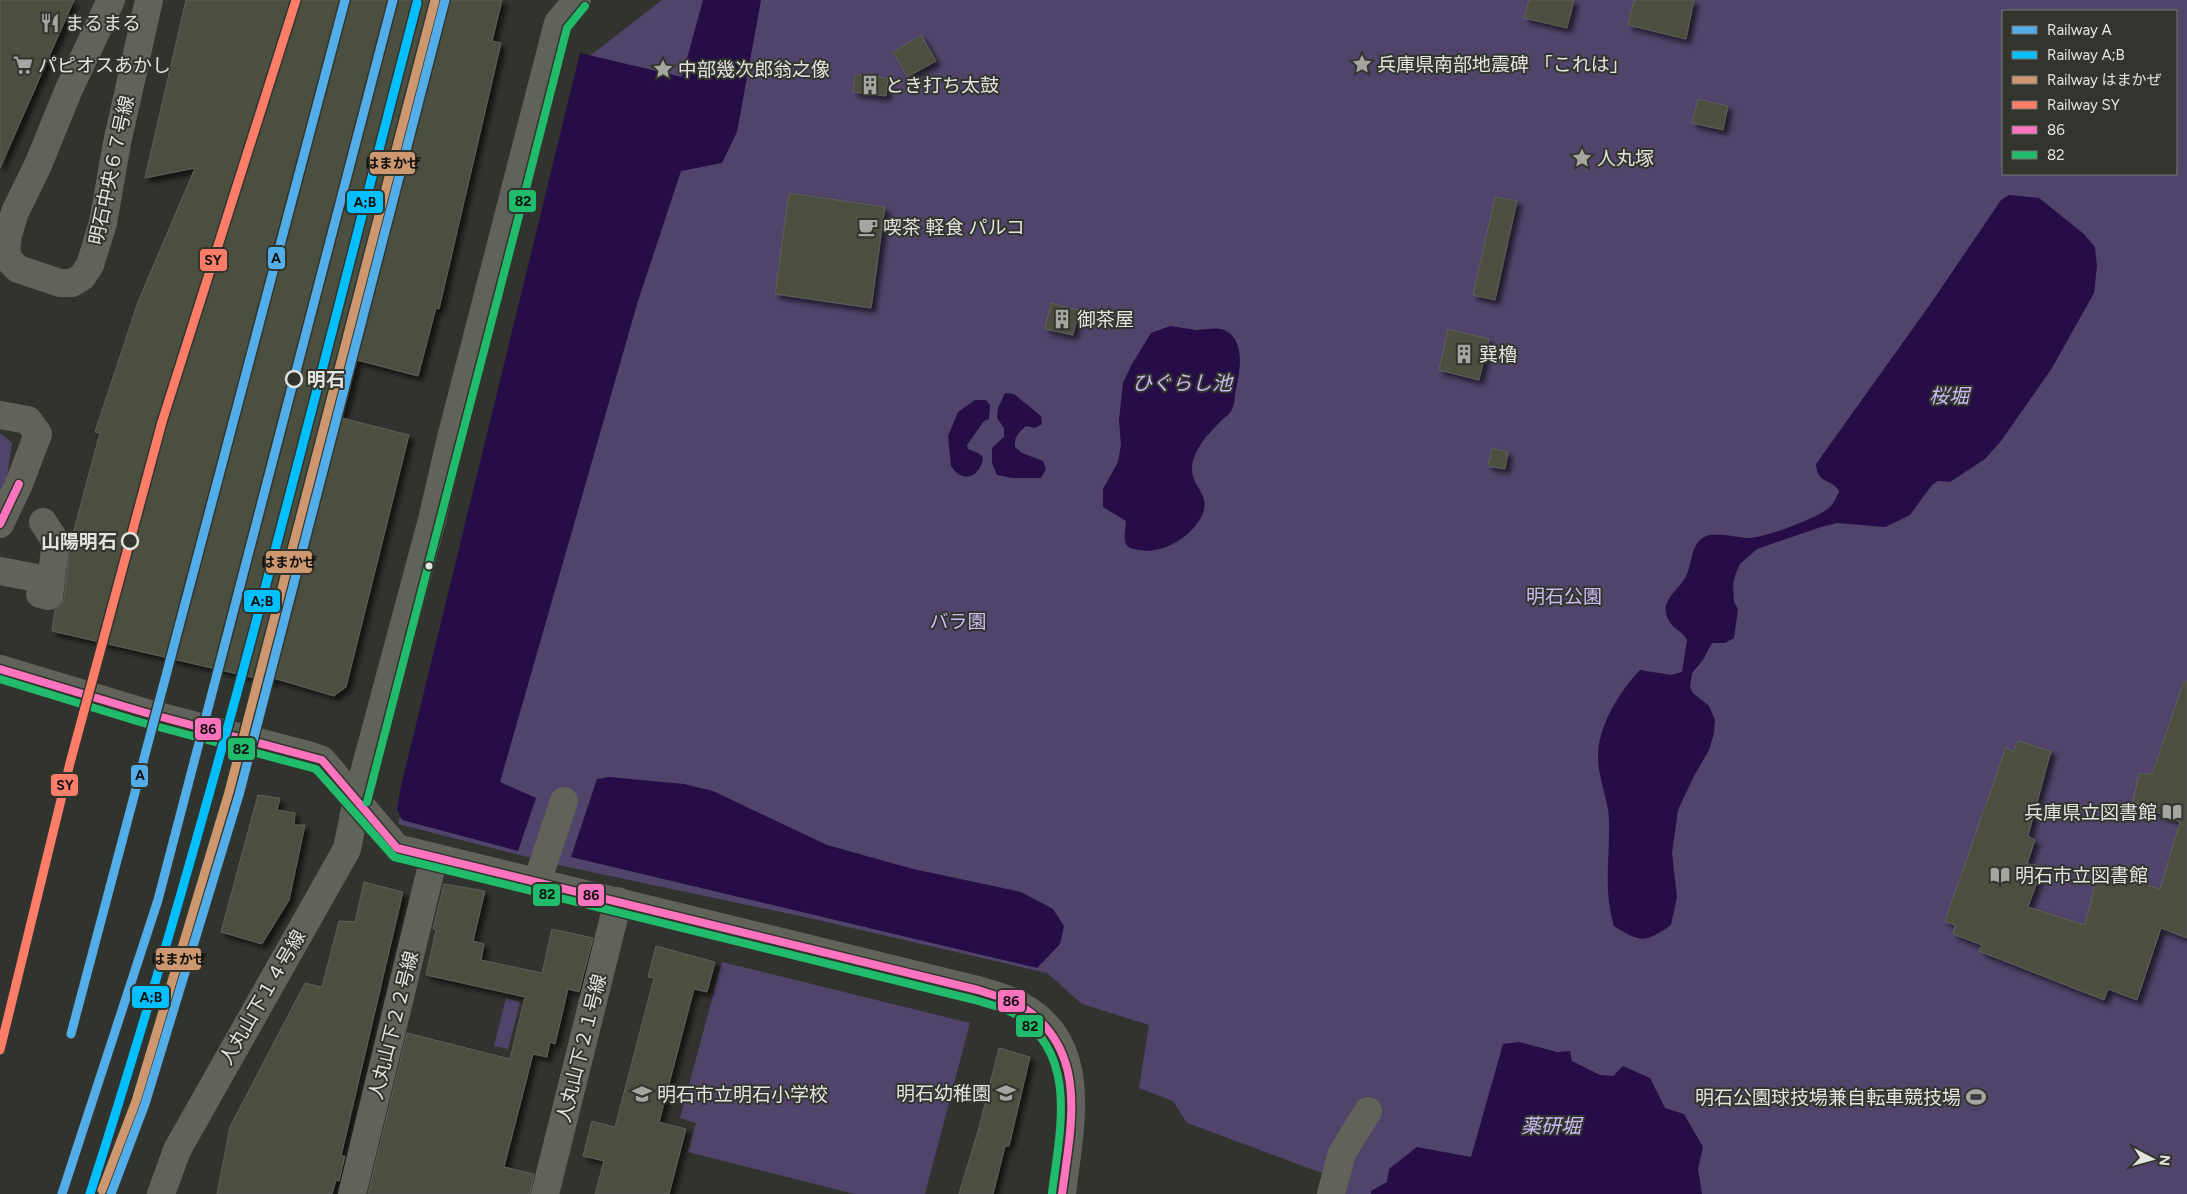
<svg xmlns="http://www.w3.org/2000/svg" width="2187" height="1194" font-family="Figtree,'Noto Sans JP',sans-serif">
	<defs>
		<filter id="shadow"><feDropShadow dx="4.5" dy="4.5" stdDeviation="2.5" flood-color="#0009"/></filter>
	</defs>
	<rect width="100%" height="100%" fill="#31332f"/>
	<path fill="#50446b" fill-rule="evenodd" d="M 662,0 L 2187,0 L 2187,1194 L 1346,1194 L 1343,1181 L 1187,1123 L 1173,1101 L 1139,1088 L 1149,1025 L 1082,1004 L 1047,973 L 809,918 L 563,866 L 398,824 L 587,58 ZM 2003,11 L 2176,11 L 2176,174 L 2003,174 Z
		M 0,433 L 12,443 L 6,485 L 0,497 Z
		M 722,962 L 970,1023 L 925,1194 L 854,1194 L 688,1152 L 696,1123 L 680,1118 Z
		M 506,998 L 520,1002 L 508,1049 L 494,1046 Z"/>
	<path fill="#260d47" d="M 703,0 L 761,0 L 737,132 L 722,163 L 681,171 L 638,301 L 500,782 L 536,798 L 518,851 L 402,820 L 397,810 L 401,786 L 580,53 L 682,77 Z
		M 2009,195 L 2039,198 L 2084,234 L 2095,247 L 2097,266 L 2094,293 L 2052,368 L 2001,441 L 1985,459 L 1950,482 L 1938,481 L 1932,485 L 1910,515 L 1885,527 L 1837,523 L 1821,527 L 1757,549 L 1740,564 L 1736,573 L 1733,583 L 1734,602 L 1738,609 L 1734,638 L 1725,643 L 1712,643 L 1703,660 L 1692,673 L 1690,687 L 1693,693 L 1709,706 L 1715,720 L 1714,733 L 1709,750 L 1694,776 L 1678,810 L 1672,853 L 1677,897 L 1671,925 C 1645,943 1641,943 1614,926 C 1603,889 1610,859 1609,821 C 1609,800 1598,779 1598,757 C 1598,726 1619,692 1640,670 L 1671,675 L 1682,672 L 1687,640 C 1683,632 1676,630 1671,624 C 1656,603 1676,593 1685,578 C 1693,566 1689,546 1704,537 C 1716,531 1735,538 1749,538 C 1765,538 1818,518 1830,507 C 1834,503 1837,496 1839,491 C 1832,478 1817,485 1816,464 L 1929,306 L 2001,200 Z
		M 1170,326 C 1179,327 1188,329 1196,330 C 1206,330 1217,326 1226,331 C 1247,342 1239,376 1235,394 C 1235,399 1234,405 1232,409 C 1231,413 1225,417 1222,420 C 1213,429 1204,438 1198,449 C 1179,484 1212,488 1203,513 C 1194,536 1162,555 1139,550 C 1133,549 1128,548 1126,544 C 1123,537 1126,528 1126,521 L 1103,507 L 1103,489 L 1118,462 L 1121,445 L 1119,420 L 1123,383 L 1132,364 L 1151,333 Z
		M 1005,393 L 1014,394 L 1041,416 L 1042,424 L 1035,428 L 1026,426 C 1018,433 1014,437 1015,447 L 1022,453 L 1043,461 L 1046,469 L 1041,478 L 1012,478 L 997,475 L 992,463 L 992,448 L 1004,437 L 1004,428 L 997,418 L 998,408 Z
		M 975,400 L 986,400 L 990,405 L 989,419 L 984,421 L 967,445 L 968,449 L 978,453 L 983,457 C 982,468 974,481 960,475 C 957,474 953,469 951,466 L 948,436 L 958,412 Z
		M 609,777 L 684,784 L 713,791 L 827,845 L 913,869 L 1021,892 L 1053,909 L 1064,926 L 1060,944 L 1037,968 L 571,857 L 597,779 Z
		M 1519,1042 L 1557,1052 L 1570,1051 L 1572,1061 L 1600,1075 L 1613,1076 L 1623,1066 L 1650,1078 L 1665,1108 L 1684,1114 L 1703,1147 L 1698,1169 L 1702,1194 L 1371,1194 L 1371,1191 L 1387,1182 L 1389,1169 L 1417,1147 L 1471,1157 L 1503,1044 Z"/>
	<path fill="#4b503f" stroke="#5d5f5b" filter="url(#shadow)" d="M 0,0 L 74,0 L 0,168 Z
		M 186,0 L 502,0 L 492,41 L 501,43 L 439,309 L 436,308 L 418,376 L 357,360 L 342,418 L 409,435 L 346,687 L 334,696 L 273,678 L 272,682 L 52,631 L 55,610 L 61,605 L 64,598 L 71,541 L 100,433 L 95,432 L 138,302 L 195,168 L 145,178 Z
		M 1529,0 L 1574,0 L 1567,28 L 1524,18 Z
		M 1634,0 L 1694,0 L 1686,39 L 1628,25 Z
		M 921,35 L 936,61 L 907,77 L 893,52 Z
		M 855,74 L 888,78 L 886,96 L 853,92 Z
		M 1698,99 L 1728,106 L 1723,130 L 1692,123 Z
		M 789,193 L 885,207 L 871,308 L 775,294 Z
		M 1495,197 L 1517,201 L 1495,300 L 1473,295 Z
		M 1051,303 L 1079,310 L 1073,335 L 1045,329 Z
		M 1448,329 L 1489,339 L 1479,380 L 1439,370 Z
		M 1492,448 L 1508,452 L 1505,469 L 1488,466 Z
		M 2184,681 L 2187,681 L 2187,938 L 2161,928 L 2137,1000 L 2108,989 L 2104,1000 L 1979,951 L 1982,945 L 1953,934 L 1955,925 L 1945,921 L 2006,747 L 2013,752 L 2018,741 L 2051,751 L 2028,836 L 2035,840 L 2027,864 L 2043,866 L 2028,907 L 2085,925 L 2099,868 L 2160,889 L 2180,822 L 2133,802 L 2139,773 L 2152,774 Z
		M 258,795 L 280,798 L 277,810 L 295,813 L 294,825 L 305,825 L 289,900 L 262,944 L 221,932 Z
		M 364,882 L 403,892 L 341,1156 L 345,1156 L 339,1181 L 336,1180 L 332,1194 L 217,1194 L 230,1127 L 305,983 L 322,987 L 339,921 L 355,922 Z
		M 444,884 L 485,891 L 473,941 L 484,944 L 481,960 L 542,973 L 552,929 L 593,938 L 579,992 L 568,989 L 555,1044 L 550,1042 L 547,1057 L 533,1054 L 504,1167 L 534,1174 L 530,1194 L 368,1194 L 407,1033 L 510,1059 L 525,997 L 426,975 L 436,930 L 433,929 Z
		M 656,946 L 715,962 L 707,992 L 694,989 L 659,1122 L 686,1129 L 669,1194 L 595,1194 L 604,1161 L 583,1156 L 592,1121 L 615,1127 L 654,978 L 648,977 Z
		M 999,1048 L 1030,1057 L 1009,1146 L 1005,1146 L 993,1194 L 959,1194 L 979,1128 Z"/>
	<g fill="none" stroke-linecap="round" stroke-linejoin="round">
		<path stroke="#60635a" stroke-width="28" d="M 111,0 L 69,89 L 38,165 L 15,212 L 8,235 L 6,250 L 9,260 L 18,269 L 60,283 L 72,283 L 82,277 L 90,265 L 103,223 L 117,143 L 149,0
			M 0,415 L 28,420 L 38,434 L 19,484 L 0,524
			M 0,571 L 42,579 L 40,594 L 49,596 L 56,542 L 43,522
			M 0,669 L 143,712 L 308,755 L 322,760 L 397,848 L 978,990 C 992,995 1008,998 1021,1006 C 1092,1045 1069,1129 1062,1194
			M 537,882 L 564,801
			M 161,1194 L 177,1150 L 347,849 L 357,799 L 432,520 L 451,438 L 558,23 L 577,0
			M 352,1194 L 434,857
			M 545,1194 L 618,901
			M 1331,1194 L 1342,1153 L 1368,1111"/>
		<defs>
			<path id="bus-1" d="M 0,524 L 19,484
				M 0,669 L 143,712 L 322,760 L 397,848 L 978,990 C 992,995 1008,998 1021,1006 C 1090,1050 1071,1125 1062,1194"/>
			<path id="bus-2" d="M 0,679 L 140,722 L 316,769 L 394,857 L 975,1000 C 988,1004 1003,1007 1015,1014 C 1079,1054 1060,1129 1052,1193
				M 367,802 C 436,544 501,286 567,28 L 585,6"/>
		</defs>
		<use href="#bus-1" stroke="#32352d" stroke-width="11"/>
		<use href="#bus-2" stroke="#32352d" stroke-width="11"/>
		<use href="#bus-1" stroke="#fc73be" stroke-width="8"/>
		<use href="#bus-2" stroke="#20bc6c" stroke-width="8"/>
		<defs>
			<path id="rail-1" d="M 71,1034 L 345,0
				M 62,1194 L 158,900 L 393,0
				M 111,1194 L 145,1104 L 239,795 L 445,0"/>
			<path id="rail-2" d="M 90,1194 C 216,802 313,401 417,3"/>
			<path id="rail-3" d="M 102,1190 L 136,1101 L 229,792 L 435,0"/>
			<path id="rail-4" d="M 0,1050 L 70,763 L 162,422 L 296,0"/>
		</defs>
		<use href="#rail-1" stroke="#32352d" stroke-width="12"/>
		<use href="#rail-2" stroke="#32352d" stroke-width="12"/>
		<use href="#rail-3" stroke="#32352d" stroke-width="12"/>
		<use href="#rail-4" stroke="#32352d" stroke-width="12"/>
		<use href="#rail-1" stroke="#53ade8" stroke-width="9"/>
		<use href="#rail-2" stroke="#00bfff" stroke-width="9"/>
		<use href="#rail-3" stroke="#cd976f" stroke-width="9"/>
		<use href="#rail-4" stroke="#fe7d68" stroke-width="9"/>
	</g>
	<defs>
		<symbol id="restaurant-bare" viewBox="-9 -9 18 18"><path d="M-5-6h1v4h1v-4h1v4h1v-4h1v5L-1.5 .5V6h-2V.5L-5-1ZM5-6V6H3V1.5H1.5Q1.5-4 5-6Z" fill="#a4a6a1" stroke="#32352d" stroke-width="2.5" paint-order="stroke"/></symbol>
		<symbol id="sight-bare" viewBox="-9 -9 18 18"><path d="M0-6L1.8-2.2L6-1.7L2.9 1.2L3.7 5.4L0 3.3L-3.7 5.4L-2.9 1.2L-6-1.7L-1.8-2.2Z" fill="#a4a6a1" stroke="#32352d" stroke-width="2.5" paint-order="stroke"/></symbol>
		<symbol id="supermarket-bare" viewBox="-9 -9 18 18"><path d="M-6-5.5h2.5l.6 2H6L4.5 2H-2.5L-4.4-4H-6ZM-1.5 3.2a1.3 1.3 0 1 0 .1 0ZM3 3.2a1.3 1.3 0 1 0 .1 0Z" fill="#a4a6a1" stroke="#32352d" stroke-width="2.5" paint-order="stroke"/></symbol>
		<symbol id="building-bare" viewBox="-9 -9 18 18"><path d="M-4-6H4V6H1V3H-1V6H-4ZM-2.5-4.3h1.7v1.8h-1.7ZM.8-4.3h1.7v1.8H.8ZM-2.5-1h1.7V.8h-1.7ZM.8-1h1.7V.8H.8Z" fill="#a4a6a1" stroke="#32352d" stroke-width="2.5" paint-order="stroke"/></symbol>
		<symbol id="cafe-bare" viewBox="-9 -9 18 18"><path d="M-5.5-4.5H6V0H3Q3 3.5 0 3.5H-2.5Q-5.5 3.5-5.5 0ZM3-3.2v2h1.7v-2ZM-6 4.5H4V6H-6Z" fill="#a4a6a1" stroke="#32352d" stroke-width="2.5" paint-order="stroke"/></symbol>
		<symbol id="library-bare" viewBox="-9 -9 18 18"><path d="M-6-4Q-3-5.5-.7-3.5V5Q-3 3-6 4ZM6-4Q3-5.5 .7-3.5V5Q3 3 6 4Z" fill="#a4a6a1" stroke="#32352d" stroke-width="2.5" paint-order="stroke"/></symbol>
		<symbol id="school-bare" viewBox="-9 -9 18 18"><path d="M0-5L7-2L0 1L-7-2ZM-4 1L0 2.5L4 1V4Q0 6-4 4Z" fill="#a4a6a1" stroke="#32352d" stroke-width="2.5" paint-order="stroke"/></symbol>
		<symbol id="stadium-bare" viewBox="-9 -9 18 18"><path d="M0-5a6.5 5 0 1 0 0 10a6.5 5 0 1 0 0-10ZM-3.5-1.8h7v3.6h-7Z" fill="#a4a6a1" stroke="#32352d" stroke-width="2.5" paint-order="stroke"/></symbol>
	</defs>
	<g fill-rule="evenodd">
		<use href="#restaurant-bare" x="36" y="9" width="28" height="28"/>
		<use href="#sight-bare" x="1348" y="50" width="28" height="28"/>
		<use href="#supermarket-bare" x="9" y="51" width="28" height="28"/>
		<use href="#sight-bare" x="649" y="55" width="28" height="28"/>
		<use href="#building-bare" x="856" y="71" width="28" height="28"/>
		<use href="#sight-bare" x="1568" y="144" width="28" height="28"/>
		<use href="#cafe-bare" x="854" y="213" width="28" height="28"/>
		<use href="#building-bare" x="1048" y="305" width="28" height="28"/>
		<use href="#building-bare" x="1450" y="340" width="28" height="28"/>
		<use href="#library-bare" x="2158" y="798" width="28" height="28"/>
		<use href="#library-bare" x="1986" y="861" width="28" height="28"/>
		<use href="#school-bare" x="992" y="1079" width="28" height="28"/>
		<use href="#school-bare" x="628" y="1080" width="28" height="28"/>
		<use href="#stadium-bare" x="1962" y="1083" width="28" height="28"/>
	</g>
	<g fill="#32352d" stroke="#e2e4df" stroke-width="2.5">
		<circle cx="294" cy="379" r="8"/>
		<circle cx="130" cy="541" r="8"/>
	</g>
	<circle fill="#e2e4df" stroke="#32352d" stroke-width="2" cx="429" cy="566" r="4.5"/>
	<g text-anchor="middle" stroke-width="4" stroke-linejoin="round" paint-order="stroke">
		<g font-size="19" fill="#e2e4df" stroke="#32352d" text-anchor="start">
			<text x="65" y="30">まるまる</text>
			<text x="1377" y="71">兵庫県南部地震碑 「これは」</text>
			<text x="38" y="72">パピオスあかし</text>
			<text x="678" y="76">中部幾次郎翁之像</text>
			<text x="885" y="92">とき打ち太鼓</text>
			<text x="1597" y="165">人丸塚</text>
			<text x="883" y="234">喫茶 軽食 パルコ</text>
			<text x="1077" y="326">御茶屋</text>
			<text x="1479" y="361">巽櫓</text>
			<text x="2157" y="819" text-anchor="end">兵庫県立図書館</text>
			<text x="2015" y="882">明石市立図書館</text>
			<text x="991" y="1100" text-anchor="end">明石幼稚園</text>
			<text x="657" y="1101">明石市立明石小学校</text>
			<text x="1961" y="1104" text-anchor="end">明石公園球技場兼自転車競技場</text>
		</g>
		<g font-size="19" fill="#e2e4df" stroke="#32352d">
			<text transform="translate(111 170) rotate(-78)" y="7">明石中央６７号線</text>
			<text transform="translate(262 997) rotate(-60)" y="7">人丸山下１４号線</text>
			<text transform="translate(393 1025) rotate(-76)" y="7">人丸山下２２号線</text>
			<text transform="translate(581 1048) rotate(-76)" y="7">人丸山下２１号線</text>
		</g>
		<g font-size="19" font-weight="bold" fill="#e2e4df" stroke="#32352d" text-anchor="start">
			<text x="307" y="386">明石</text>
			<text x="117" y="548" text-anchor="end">山陽明石</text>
		</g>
		<g font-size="19" fill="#cbbbf5" stroke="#32352d">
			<text x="1564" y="603">明石公園</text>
			<text x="958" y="628">バラ園</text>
		</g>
		<g font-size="20" font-style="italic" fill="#c9baf4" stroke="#32352d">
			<text x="1182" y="390">ひぐらし池</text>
			<text x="1949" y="403">桜堀</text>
			<text x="1551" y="1133">薬研堀</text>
		</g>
	</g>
	<g stroke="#32352d" stroke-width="2">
		<rect x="369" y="151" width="47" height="24" rx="5" fill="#cd976f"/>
		<rect x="508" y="189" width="29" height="24" rx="5" fill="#20bc6c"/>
		<rect x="346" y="190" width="38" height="24" rx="5" fill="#00bfff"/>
		<rect x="267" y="246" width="19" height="24" rx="5" fill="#53ade8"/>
		<rect x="199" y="248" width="29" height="24" rx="5" fill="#fe7d68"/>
		<rect x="265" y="550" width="48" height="24" rx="5" fill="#cd976f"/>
		<rect x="243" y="589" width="38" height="24" rx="5" fill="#00bfff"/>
		<rect x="194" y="717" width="28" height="24" rx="5" fill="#fc73be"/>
		<rect x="227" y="737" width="29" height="24" rx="5" fill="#20bc6c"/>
		<rect x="130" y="764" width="19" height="24" rx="5" fill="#53ade8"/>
		<rect x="50" y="773" width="29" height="24" rx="5" fill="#fe7d68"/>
		<rect x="532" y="883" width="29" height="24" rx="5" fill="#20bc6c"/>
		<rect x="577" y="883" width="28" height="24" rx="5" fill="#fc73be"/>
		<rect x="155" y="947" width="47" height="24" rx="5" fill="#cd976f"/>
		<rect x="131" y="985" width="39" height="24" rx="5" fill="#00bfff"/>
		<rect x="997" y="989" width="29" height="24" rx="5" fill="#fc73be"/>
		<rect x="1015" y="1014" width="29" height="24" rx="5" fill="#20bc6c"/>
	</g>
	<g font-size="14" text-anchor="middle" font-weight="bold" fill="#111">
		<text x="393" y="168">はまかぜ</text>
		<text x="523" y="206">82</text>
		<text x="365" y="207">A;B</text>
		<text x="276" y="263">A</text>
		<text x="213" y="265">SY</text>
		<text x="289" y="567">はまかぜ</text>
		<text x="262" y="606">A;B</text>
		<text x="208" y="734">86</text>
		<text x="241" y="754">82</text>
		<text x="140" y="780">A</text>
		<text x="65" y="790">SY</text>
		<text x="547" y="899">82</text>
		<text x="591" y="900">86</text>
		<text x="179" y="964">はまかぜ</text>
		<text x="151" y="1002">A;B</text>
		<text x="1011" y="1006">86</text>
		<text x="1030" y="1031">82</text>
	</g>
	<rect x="2002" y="10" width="175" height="165" fill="#32352d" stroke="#787b74"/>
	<rect x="2012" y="26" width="25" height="8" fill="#53ade8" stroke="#787b74"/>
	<text x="2047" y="35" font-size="15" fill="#e2e4df">Railway A</text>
	<rect x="2012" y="51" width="25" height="8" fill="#00bfff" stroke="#787b74"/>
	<text x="2047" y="60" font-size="15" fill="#e2e4df">Railway A;B</text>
	<rect x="2012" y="76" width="25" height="8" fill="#cd976f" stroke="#787b74"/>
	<text x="2047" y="85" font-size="15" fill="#e2e4df">Railway はまかぜ</text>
	<rect x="2012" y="101" width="25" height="8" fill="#fe7d68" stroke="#787b74"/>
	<text x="2047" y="110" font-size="15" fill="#e2e4df">Railway SY</text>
	<rect x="2012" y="126" width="25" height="8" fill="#fc73be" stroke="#787b74"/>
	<text x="2047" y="135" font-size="15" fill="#e2e4df">86</text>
	<rect x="2012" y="151" width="25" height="8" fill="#20bc6c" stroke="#787b74"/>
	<text x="2047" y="160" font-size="15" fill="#e2e4df">82</text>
	<g transform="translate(2152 1159) rotate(96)" stroke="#32352d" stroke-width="4" paint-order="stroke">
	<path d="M0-4L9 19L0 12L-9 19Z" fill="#e2e4df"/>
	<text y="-8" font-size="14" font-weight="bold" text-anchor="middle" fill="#e2e4df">N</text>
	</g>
</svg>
